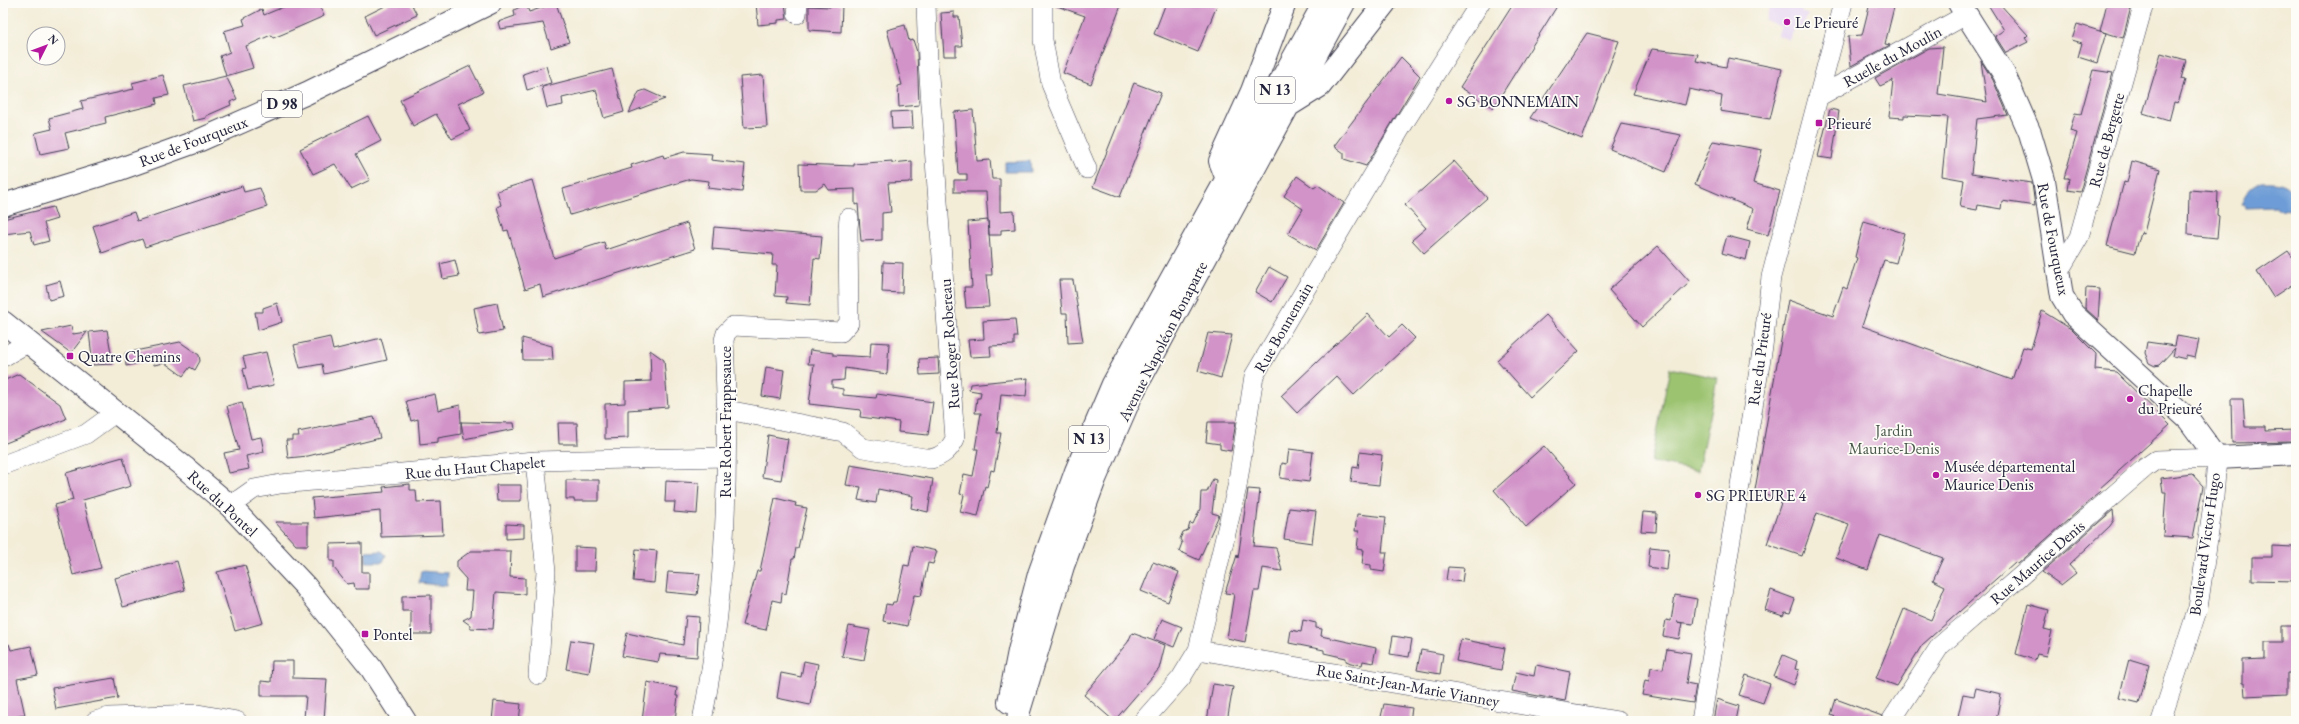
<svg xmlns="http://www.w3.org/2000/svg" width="2299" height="724" font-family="'EB Garamond',serif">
	<rect width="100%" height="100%" fill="#fdfcf7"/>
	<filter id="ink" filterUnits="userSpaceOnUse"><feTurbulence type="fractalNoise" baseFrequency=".025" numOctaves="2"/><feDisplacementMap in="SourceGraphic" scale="8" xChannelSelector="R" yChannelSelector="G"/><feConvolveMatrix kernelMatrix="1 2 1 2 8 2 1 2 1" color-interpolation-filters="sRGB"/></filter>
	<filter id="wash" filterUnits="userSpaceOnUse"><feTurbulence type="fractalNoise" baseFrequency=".012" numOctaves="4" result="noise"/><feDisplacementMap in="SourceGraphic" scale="16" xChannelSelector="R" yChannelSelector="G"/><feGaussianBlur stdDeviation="0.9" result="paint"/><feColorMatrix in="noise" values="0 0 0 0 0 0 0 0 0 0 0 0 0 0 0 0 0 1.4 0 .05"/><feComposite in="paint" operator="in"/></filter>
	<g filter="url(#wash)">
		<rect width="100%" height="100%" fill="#f3edd8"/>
		<path fill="#e4d3f1" d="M 1762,3 L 1804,3 L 1801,12 L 1808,15 L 1802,28 L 1795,26 L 1789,40 L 1777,35 L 1781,27 L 1765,20 L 1770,7 Z"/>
		<path fill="#9bc36f" stroke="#5e7255" d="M 1670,368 L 1717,378 L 1698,471 L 1651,462 Z"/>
		<path fill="#6d9cd6" stroke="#485f88" d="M 1030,161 L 1031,172 L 1005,172 L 1005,162 Z
			M 2261,182 C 2281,181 2296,184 2296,207 L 2293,210 L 2277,209 L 2277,207 L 2246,208 L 2245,205 L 2241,204 C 2245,193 2250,187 2261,182 Z
			M 382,551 L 386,555 L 383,562 L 366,562 L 366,552 Z
			M 421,571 L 448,573 L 447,586 L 419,583 Z"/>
		<g id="blocks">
			<path fill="#d193c8" d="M 293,3 L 318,3 L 324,16 L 283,34 L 273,38 L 271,35 L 246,46 L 253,68 L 226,76 L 220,56 L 230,52 L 224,31 L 245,25 L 243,19 L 262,9 L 264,15 Z
				M 391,3 L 411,3 L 417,15 L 374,35 L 365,16 Z
				M 556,3 L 569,42 L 551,48 L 543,23 L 500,29 L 498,22 L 515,16 L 514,10 L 526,4 L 529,12 Z
				M 756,3 L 785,3 L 787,19 L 778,20 L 778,23 L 758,25 Z
				M 1055,3 L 1122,3 L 1091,84 L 1063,73 L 1085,16 L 1054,5 Z
				M 1166,3 L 1218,3 L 1198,52 L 1154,34 Z
				M 1514,3 L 1559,3 L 1493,108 L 1460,87 Z
				M 1870,3 L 1895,3 L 1885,44 L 1890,45 L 1851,66 L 1848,36 L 1862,35 Z
				M 1987,3 L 1999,3 L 2028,35 L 2025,38 L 2028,42 L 2006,53 L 1995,36 L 2004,30 Z
				M 2107,3 L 2132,3 L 2123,38 L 2100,31 Z
				M 832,4 L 842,5 L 841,32 L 809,30 L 809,6 L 830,7 Z
				M 954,12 L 954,17 L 959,17 L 962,46 L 956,46 L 956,56 L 944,56 L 941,13 Z
				M 2077,24 L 2106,33 L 2097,63 L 2078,57 L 2082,43 L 2072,40 Z
				M 905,25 L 909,41 L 913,40 L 917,52 L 919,105 L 899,107 L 898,86 L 902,85 L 887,30 Z
				M 1587,33 L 1619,41 L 1582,139 L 1530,118 Z
				M 1943,47 L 1938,94 L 1987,102 L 1981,61 L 1993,80 L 2008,115 L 1977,119 L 1971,174 L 2032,183 L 2035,206 L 2002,201 L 2001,209 L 1978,205 L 1977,210 L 1960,207 L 1964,180 L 1942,176 L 1948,117 L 1904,115 L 1904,118 L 1889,117 L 1893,80 L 1880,86 L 1875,78 L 1929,48 Z
				M 1652,49 L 1698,54 L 1696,61 L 1726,67 L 1728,58 L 1782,69 L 1770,119 L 1720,111 L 1722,96 L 1689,89 L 1685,105 L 1633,94 Z
				M 2161,53 L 2186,60 L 2181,79 L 2185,80 L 2178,103 L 2174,102 L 2169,121 L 2143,113 Z
				M 1401,57 L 1420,76 L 1366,166 L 1344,159 L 1344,153 L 1334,146 Z
				M 470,66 L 483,92 L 458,104 L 470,130 L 452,139 L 436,114 L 413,126 L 400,100 Z
				M 546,66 L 551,83 L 527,90 L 523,74 Z
				M 612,69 L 624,112 L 604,118 L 596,90 L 562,98 L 563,105 L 547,108 L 542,87 Z
				M 2093,70 L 2113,73 L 2080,192 L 2067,190 L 2069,178 L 2064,178 L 2077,133 L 2070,131 L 2075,113 L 2081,114 Z
				M 163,75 L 169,95 L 156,98 L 157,104 L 105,117 L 106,123 L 65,133 L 69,148 L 40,154 L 35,133 L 52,129 L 49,118 L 83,109 L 81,101 L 134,89 L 132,83 Z
				M 763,75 L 767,127 L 744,128 L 740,77 Z
				M 226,76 L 237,99 L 230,102 L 231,105 L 206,116 L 206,118 L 193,121 L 184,86 Z
				M 1134,83 L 1161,93 L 1120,197 L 1093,187 Z
				M 645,90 L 665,99 L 629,113 L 639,92 Z
				M 1830,109 L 1839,111 L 1832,159 L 1818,157 Z
				M 973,110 L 977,161 L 990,160 L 992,179 L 1000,179 L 1000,212 L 1014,211 L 1015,229 L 1001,230 L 1001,235 L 989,235 L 986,192 L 954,192 L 954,180 L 967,180 L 967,174 L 958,174 L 954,112 Z
				M 912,111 L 913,128 L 892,129 L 891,112 Z
				M 368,116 L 381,141 L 356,154 L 370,180 L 351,189 L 335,164 L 313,174 L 300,149 Z
				M 1621,124 L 1681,135 L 1666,172 L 1610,149 Z
				M 1713,141 L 1762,150 L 1753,183 L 1780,191 L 1768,235 L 1747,229 L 1753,209 L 1695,184 Z
				M 684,152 L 712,154 L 711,160 L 745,164 L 742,192 L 708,188 L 709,181 L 691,179 L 570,215 L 563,189 L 632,168 L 631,165 L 663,155 L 664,158 Z
				M 892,161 L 892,163 L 912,161 L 912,182 L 888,183 L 891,212 L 882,213 L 882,240 L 861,241 L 858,204 L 855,205 L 855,189 L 829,190 L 825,184 L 816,190 L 800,190 L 799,164 L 854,166 L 854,164 Z
				M 1454,161 L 1487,198 L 1424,253 L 1412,240 L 1426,228 L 1405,205 Z
				M 2132,161 L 2160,169 L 2144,233 L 2141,232 L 2135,253 L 2107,246 L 2124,182 L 2127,183 Z
				M 1297,176 L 1314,188 L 1318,185 L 1344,203 L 1316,250 L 1288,234 L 1303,209 L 1284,196 Z
				M 532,180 L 554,258 L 604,242 L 606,250 L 687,223 L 695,249 L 543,297 L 540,284 L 525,289 L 508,230 L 504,231 L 497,207 L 501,205 L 497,191 Z
				M 242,186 L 244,192 L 260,188 L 267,207 L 145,247 L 142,239 L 102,253 L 93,226 L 134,212 L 137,221 Z
				M 2189,190 L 2218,192 L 2217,215 L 2219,216 L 2217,238 L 2188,235 Z
				M 53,207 L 57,219 L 44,223 L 49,241 L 34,245 L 30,231 L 3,234 L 3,219 Z
				M 988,220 L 992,275 L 986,275 L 989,307 L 966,308 L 964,287 L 972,287 L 968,222 Z
				M 1864,221 L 1904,233 L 1896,263 L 1884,260 L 1862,326 L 2012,380 L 2023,347 L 2031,349 L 2042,311 L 2071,329 L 2096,354 L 2095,370 L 2116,372 L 2170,425 L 2099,489 L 2101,491 L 2018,564 L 2015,562 L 1922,645 L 1897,686 L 1876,678 L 1904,609 L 1931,620 L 1945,586 L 1933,580 L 1943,558 L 1880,535 L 1868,570 L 1836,558 L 1849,524 L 1817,513 L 1802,556 L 1767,544 L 1782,500 L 1755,490 L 1788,300 L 1833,316 L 1843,287 L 1847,289 L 1857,258 L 1855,257 Z
				M 714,227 L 822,236 L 820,259 L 814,258 L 810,305 L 786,303 L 787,297 L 775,296 L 777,265 L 772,265 L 773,254 L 712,249 Z
				M 1727,236 L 1750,242 L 1746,260 L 1722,253 Z
				M 1658,246 L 1690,282 L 1642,327 L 1609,290 Z
				M 2288,251 L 2296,262 L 2296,282 L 2273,297 L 2257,272 Z
				M 455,260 L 459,276 L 443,279 L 440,264 Z
				M 883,262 L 903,263 L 902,293 L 882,292 Z
				M 1269,267 L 1287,277 L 1272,302 L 1255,292 Z
				M 1059,280 L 1073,280 L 1083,342 L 1068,343 L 1067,313 L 1062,313 Z
				M 60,281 L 64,296 L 49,300 L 46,285 Z
				M 2086,288 L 2100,289 L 2098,320 L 2085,308 Z
				M 277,303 L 282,322 L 258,330 L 255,312 L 263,312 L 263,308 Z
				M 497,303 L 503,331 L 479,335 L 474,308 Z
				M 1368,314 L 1389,337 L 1402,325 L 1415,338 L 1354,395 L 1336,376 L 1297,413 L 1281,396 Z
				M 1546,315 L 1579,351 L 1530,397 L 1497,360 Z
				M 1015,319 L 1017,337 L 1014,337 L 1014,345 L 990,346 L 991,356 L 970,357 L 968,340 L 984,339 L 983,321 Z
				M 71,326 L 73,334 L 87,332 L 71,353 L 42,332 Z
				M 107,330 L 113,364 L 93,365 L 89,332 Z
				M 1208,333 L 1232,335 L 1221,378 L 1198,371 Z
				M 2177,336 L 2199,340 L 2195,358 L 2186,356 L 2186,359 L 2173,356 L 2175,348 L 2159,365 L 2155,366 L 2149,363 L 2145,353 L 2147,342 L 2175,346 Z
				M 330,337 L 333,350 L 381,338 L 387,360 L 324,374 L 322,364 L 300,368 L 294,345 Z
				M 522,338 L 552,346 L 553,360 L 523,360 Z
				M 180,342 L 199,355 L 200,361 L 195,370 L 190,367 L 183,376 L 165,363 L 154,365 L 153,360 L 126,366 L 125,353 Z
				M 871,342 L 889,343 L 887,374 L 845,368 L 844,380 L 832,381 L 832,387 L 843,389 L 843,395 L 876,398 L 877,394 L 933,402 L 928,435 L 898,432 L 899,422 L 860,417 L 861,410 L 809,404 L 814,364 L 808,364 L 810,350 L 833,353 L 833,355 L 870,357 Z
				M 650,350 L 664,360 L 668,407 L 628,410 L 628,438 L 605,439 L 605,404 L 625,403 L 625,382 L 651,381 Z
				M 266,352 L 274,385 L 248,390 L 243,369 L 246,368 L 243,357 Z
				M 938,358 L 939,374 L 920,375 L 919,359 Z
				M 766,367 L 784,370 L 780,399 L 762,396 Z
				M 19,374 L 60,404 L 66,419 L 3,444 L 3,381 Z
				M 1028,378 L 1026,396 L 1001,394 L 997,433 L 1001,433 L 994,471 L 991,470 L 987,487 L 985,486 L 978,516 L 960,512 L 964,495 L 960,494 L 964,474 L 973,476 L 978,449 L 975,449 L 981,413 L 975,413 L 977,398 L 980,398 L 981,392 L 969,390 L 970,384 Z
				M 435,394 L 438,410 L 460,405 L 461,422 L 514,423 L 515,429 L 464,439 L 461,422 L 461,434 L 438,438 L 438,442 L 420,444 L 418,419 L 411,421 L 406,401 Z
				M 2231,399 L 2243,399 L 2245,427 L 2265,427 L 2265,431 L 2296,430 L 2296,442 L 2232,443 Z
				M 242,402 L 251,439 L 261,437 L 264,452 L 246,456 L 249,469 L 229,473 L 224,453 L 239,450 L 227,406 Z
				M 374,417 L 380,438 L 308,456 L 288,458 L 286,440 L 292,440 L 292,436 L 299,436 L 298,432 Z
				M 1208,422 L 1236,422 L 1231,451 L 1220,449 L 1220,444 L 1206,442 Z
				M 558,423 L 577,423 L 578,444 L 559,444 Z
				M 768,435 L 788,439 L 781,480 L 762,477 Z
				M 1544,446 L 1576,483 L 1526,527 L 1494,490 Z
				M 1289,449 L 1313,452 L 1309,482 L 1280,478 L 1282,463 L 1287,464 Z
				M 1360,452 L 1382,455 L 1379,485 L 1351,482 L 1353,467 L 1358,468 Z
				M 123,457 L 131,486 L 83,500 L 101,568 L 73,575 L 55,505 L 73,500 L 66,473 Z
				M 850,465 L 933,479 L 928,512 L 911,508 L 913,496 L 878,489 L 876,503 L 858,500 L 861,487 L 846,485 Z
				M 2192,474 L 2203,486 L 2193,538 L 2163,536 L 2166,492 L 2163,492 L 2161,478 Z
				M 1213,479 L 1216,480 L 1212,513 L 1219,515 L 1199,560 L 1179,551 L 1182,543 L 1180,539 L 1183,532 L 1188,530 L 1190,523 L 1193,524 L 1200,509 L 1201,492 L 1207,492 Z
				M 566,480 L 599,480 L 599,501 L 574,501 L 574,499 L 566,499 Z
				M 666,481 L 699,483 L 697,514 L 674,512 L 675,502 L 665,502 Z
				M 410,484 L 410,490 L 416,490 L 417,502 L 441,501 L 443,535 L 381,537 L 380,511 L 314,518 L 312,498 L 384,492 L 383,487 Z
				M 496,485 L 521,485 L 521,501 L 497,501 Z
				M 1248,489 L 1260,490 L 1254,546 L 1276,548 L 1282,571 L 1263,568 L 1259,591 L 1254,591 L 1245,642 L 1227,638 L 1234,594 L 1225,593 L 1237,555 L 1238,558 Z
				M 775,498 L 796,503 L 795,506 L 807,508 L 798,548 L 796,548 L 794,559 L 792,559 L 786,594 L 782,593 L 781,602 L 772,600 L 766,630 L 742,625 L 757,571 L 760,571 Z
				M 1289,508 L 1316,511 L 1312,543 L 1284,539 Z
				M 2113,510 L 2114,520 L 2110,526 L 2069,565 L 2076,573 L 2061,585 L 2042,572 Z
				M 1643,512 L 1657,513 L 1656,532 L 1641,531 Z
				M 1357,514 L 1386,517 L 1382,552 L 1387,552 L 1384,572 L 1371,570 L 1371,565 L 1362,564 L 1364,550 L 1357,549 L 1359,531 L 1355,531 Z
				M 275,522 L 308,522 L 308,545 L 296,545 Z
				M 506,524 L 524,525 L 524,538 L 506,539 Z
				M 362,543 L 362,572 L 369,572 L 369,589 L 355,589 L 354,583 L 347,584 L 334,568 L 334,561 L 330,561 L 330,544 Z
				M 913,546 L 937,551 L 933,564 L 928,563 L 921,596 L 914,595 L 907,626 L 883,621 L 886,604 L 892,605 L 893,602 L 896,602 L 904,565 L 909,566 Z
				M 2272,546 L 2293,547 L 2293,551 L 2296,552 L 2296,581 L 2252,580 L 2252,557 L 2272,557 Z
				M 575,547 L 596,548 L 595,571 L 575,571 Z
				M 1650,547 L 1669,549 L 1667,570 L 1648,567 Z
				M 636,549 L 657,551 L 654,583 L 633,581 Z
				M 471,551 L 511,551 L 510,577 L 525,578 L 525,594 L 496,592 L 493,629 L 470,628 L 470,625 L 463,620 L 471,616 L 473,591 L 465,591 L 466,579 L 457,569 L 457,561 Z
				M 177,561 L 185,590 L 123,607 L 115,578 Z
				M 1153,562 L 1179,572 L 1168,602 L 1141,591 Z
				M 245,565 L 263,623 L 235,631 L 217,572 Z
				M 1448,567 L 1464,568 L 1462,582 L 1446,580 Z
				M 668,572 L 700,574 L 697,595 L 666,592 Z
				M 1771,590 L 1795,599 L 1790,613 L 1785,612 L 1783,616 L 1765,610 Z
				M 431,595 L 431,634 L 411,634 L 411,611 L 402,611 L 402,596 Z
				M 1675,595 L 1697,599 L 1693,624 L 1677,622 L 1682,623 L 1679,639 L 1663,636 L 1666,620 L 1671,621 Z
				M 2028,604 L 2049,610 L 2044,629 L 2052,631 L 2046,656 L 2037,654 L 2035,660 L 2016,654 Z
				M 686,616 L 699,617 L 697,657 L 660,654 L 658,662 L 622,656 L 627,633 L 683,645 Z
				M 1162,619 L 1182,627 L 1174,647 L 1154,639 Z
				M 1303,620 L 1316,623 L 1316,628 L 1322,629 L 1321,636 L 1376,648 L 1373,663 L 1363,661 L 1362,665 L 1351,663 L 1346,661 L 1346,658 L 1324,653 L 1324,650 L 1289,643 L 1291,630 L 1301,632 Z
				M 849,626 L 870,630 L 864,660 L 842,656 Z
				M 2282,626 L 2296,626 L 2296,673 L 2287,673 L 2287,694 L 2245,696 L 2244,683 L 2242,683 L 2242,660 L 2265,659 L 2265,642 L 2282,642 Z
				M 1132,633 L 1165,645 L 1159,669 L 1114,721 L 1084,695 L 1128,642 Z
				M 1393,636 L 1412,639 L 1409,657 L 1390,654 Z
				M 1461,639 L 1505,648 L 1501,670 L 1456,661 Z
				M 571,640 L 594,643 L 589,673 L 566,669 Z
				M 9,644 L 11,650 L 31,646 L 38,675 L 17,679 L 25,715 L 3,719 L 3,645 Z
				M 1667,649 L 1691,653 L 1686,683 L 1696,685 L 1693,703 L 1642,695 L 1645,680 L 1649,681 L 1651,667 L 1663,669 Z
				M 1421,650 L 1443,654 L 1440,674 L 1417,670 Z
				M 1783,655 L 1797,661 L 1795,669 L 1799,670 L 1794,685 L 1774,677 Z
				M 2129,659 L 2149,665 L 2139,703 L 2119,698 Z
				M 272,661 L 293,661 L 293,678 L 327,679 L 324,720 L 304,718 L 306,696 L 261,696 L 261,681 L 271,682 Z
				M 804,661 L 818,664 L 810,705 L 777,698 L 781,673 L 801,677 Z
				M 1536,665 L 1570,672 L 1565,701 L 1512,691 L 1516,672 L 1534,676 Z
				M 1746,675 L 1770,684 L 1763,703 L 1739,695 Z
				M 114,678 L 118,698 L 56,709 L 52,688 Z
				M 647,682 L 677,688 L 676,696 L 678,696 L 675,721 L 642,721 Z
				M 1213,684 L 1233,687 L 1227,721 L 1207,721 Z
				M 1976,688 L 2001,694 L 1996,721 L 1957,721 L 1963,694 L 1974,696 Z
				M 1717,699 L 1739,706 L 1736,721 L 1713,721 Z
				M 1836,699 L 1882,716 L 1880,721 L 1845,721 L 1831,715 Z
				M 494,701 L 521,704 L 519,721 L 492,721 Z
				M 1384,704 L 1412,708 L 1410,721 L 1380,721 Z"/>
		</g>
	</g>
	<g filter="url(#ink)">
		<use href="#blocks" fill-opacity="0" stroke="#414053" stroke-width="1"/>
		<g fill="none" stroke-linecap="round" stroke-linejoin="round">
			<defs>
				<path id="minor" d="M 1043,3 L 1043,40 L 1051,84 L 1087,169
					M 797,14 L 798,3
					M 1818,97 L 1966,15
					M 2058,273 L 2079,237 L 2144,3
					M 3,357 L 29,342
					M 727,410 L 843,432 L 863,448 L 931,459 C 943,456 949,450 955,439 L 928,62 L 926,3
					M 535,461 L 546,572 L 538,675
					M 3,465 L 86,434 L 115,413
					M 230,506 L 254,489 L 280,484 L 535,461 L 726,457
					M 1198,650 L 1618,721
					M 95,721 L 109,717 L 198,714 L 237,721
					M 702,721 C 727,596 730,467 724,340 L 726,333 L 733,326 L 841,332 L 849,323 L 848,228 L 849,218
					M 1143,721 L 1181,678 L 1198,650 L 1237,487 L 1254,376 L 1404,123 L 1480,3
					M 1701,721 L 1763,346 L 1771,277 L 1843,3
					M 1891,721 L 1940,646 L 2146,467 L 2156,460 L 2217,458 L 2214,497 L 2198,608 L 2161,721"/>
				<path id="major" d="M 1959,3 L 2004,74 L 2030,133 L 2044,180 L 2062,296 L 2073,314 L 2189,420 L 2217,458 L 2296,454
					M 1288,106 L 1320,86 L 1385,3
					M 1225,174 L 1220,161 L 1252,91 L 1285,3
					M 3,205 L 120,169 L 198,141 L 307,93 L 490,3
					M 3,322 L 184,467 L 230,506 L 306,587 L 371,668 L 405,721
					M 1009,702 L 1019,651 L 1039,574 L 1076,471 L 1113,384 L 1324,3
					M 1018,721 L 1019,711 L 1063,566 L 1095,479 L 1132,394 L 1344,3"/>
			</defs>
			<use href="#minor" stroke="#414053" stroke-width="20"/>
			<use href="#major" stroke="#414053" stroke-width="24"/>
			<use href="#minor" stroke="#fff" stroke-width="19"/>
			<use href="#major" stroke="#fff" stroke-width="22"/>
		</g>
	</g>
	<g fill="#b5179e" stroke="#fdfcf7" stroke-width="1.5">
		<circle cx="1787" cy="22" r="4"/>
		<circle cx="1449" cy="101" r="4"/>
		<rect x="1815" y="119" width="8" height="8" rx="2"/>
		<rect x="66" y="352" width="8" height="8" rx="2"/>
		<circle cx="2130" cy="399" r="4"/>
		<circle cx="1936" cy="475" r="4"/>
		<circle cx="1698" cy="495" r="4"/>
		<rect x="361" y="630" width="8" height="8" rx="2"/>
	</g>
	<g text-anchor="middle" stroke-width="3.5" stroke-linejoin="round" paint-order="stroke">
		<g fill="#fdfcf7" stroke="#646373" stroke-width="1">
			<rect x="1255" y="77" width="40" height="26" rx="3"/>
			<rect x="262" y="91" width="40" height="26" rx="3"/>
			<rect x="1069" y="426" width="40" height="26" rx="3"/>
		</g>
		<g font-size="15" font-weight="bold" fill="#22223b">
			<text x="1275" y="95">N 13</text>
			<text x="282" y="109">D 98</text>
			<text x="1089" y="444">N 13</text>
		</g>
		<g font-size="16" fill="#22223b" stroke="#fdfcf7" text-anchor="start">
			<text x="1795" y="28">Le Prieuré</text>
			<text x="1457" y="107">SG BONNEMAIN</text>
			<text x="1827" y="129">Prieuré</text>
			<text x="78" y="362">Quatre Chemins</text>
			<text x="2138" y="396">Chapelle<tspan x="2138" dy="18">du Prieuré</tspan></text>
			<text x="1944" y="472">Musée départemental<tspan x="1944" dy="18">Maurice Denis</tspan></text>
			<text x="1706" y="501">SG PRIEURE 4</text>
			<text x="373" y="640">Pontel</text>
		</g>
		<g font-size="16" fill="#22223b" stroke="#fdfcf7">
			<text transform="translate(1892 56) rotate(-29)" y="6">Ruelle du Moulin</text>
			<text transform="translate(2106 140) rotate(-75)" y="6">Rue de Bergette</text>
			<text transform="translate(193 141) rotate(-21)" y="6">Rue de Fourqueux</text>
			<text transform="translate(2054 239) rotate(79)" y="6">Rue de Fourqueux</text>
			<text transform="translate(1283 327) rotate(-60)" y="6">Rue Bonnemain</text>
			<text transform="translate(1162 341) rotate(-63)" y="6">Avenue Napoléon Bonaparte</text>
			<text transform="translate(949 344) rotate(-94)" y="6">Rue Roger Robereau</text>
			<text transform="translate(1759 359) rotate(-82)" y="6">Rue du Prieuré</text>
			<text transform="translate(725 422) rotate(-90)" y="6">Rue Robert Frappesauce</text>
			<text transform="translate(475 467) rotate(-5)" y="6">Rue du Haut Chapelet</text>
			<text transform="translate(223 503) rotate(43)" y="6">Rue du Pontel</text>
			<text transform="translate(2204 544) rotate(-82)" y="6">Boulevard Victor Hugo</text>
			<text transform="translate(2037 562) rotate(-41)" y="6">Rue Maurice Denis</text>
			<text transform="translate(1408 685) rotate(10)" y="6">Rue Saint-Jean-Marie Vianney</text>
		</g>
		<g font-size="16" fill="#4c5a4d" stroke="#fdfcf7">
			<text x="1894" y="436">Jardin<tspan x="1894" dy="18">Maurice-Denis</tspan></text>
		</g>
	</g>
	<rect width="2299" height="724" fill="none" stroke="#fdfcf7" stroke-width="16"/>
	<g transform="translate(46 46) rotate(48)"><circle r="19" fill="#fdfcf7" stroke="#a5a5ac"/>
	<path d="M0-3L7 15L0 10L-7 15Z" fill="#b5179e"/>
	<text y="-6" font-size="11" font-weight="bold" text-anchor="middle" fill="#22223b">N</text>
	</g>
</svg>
